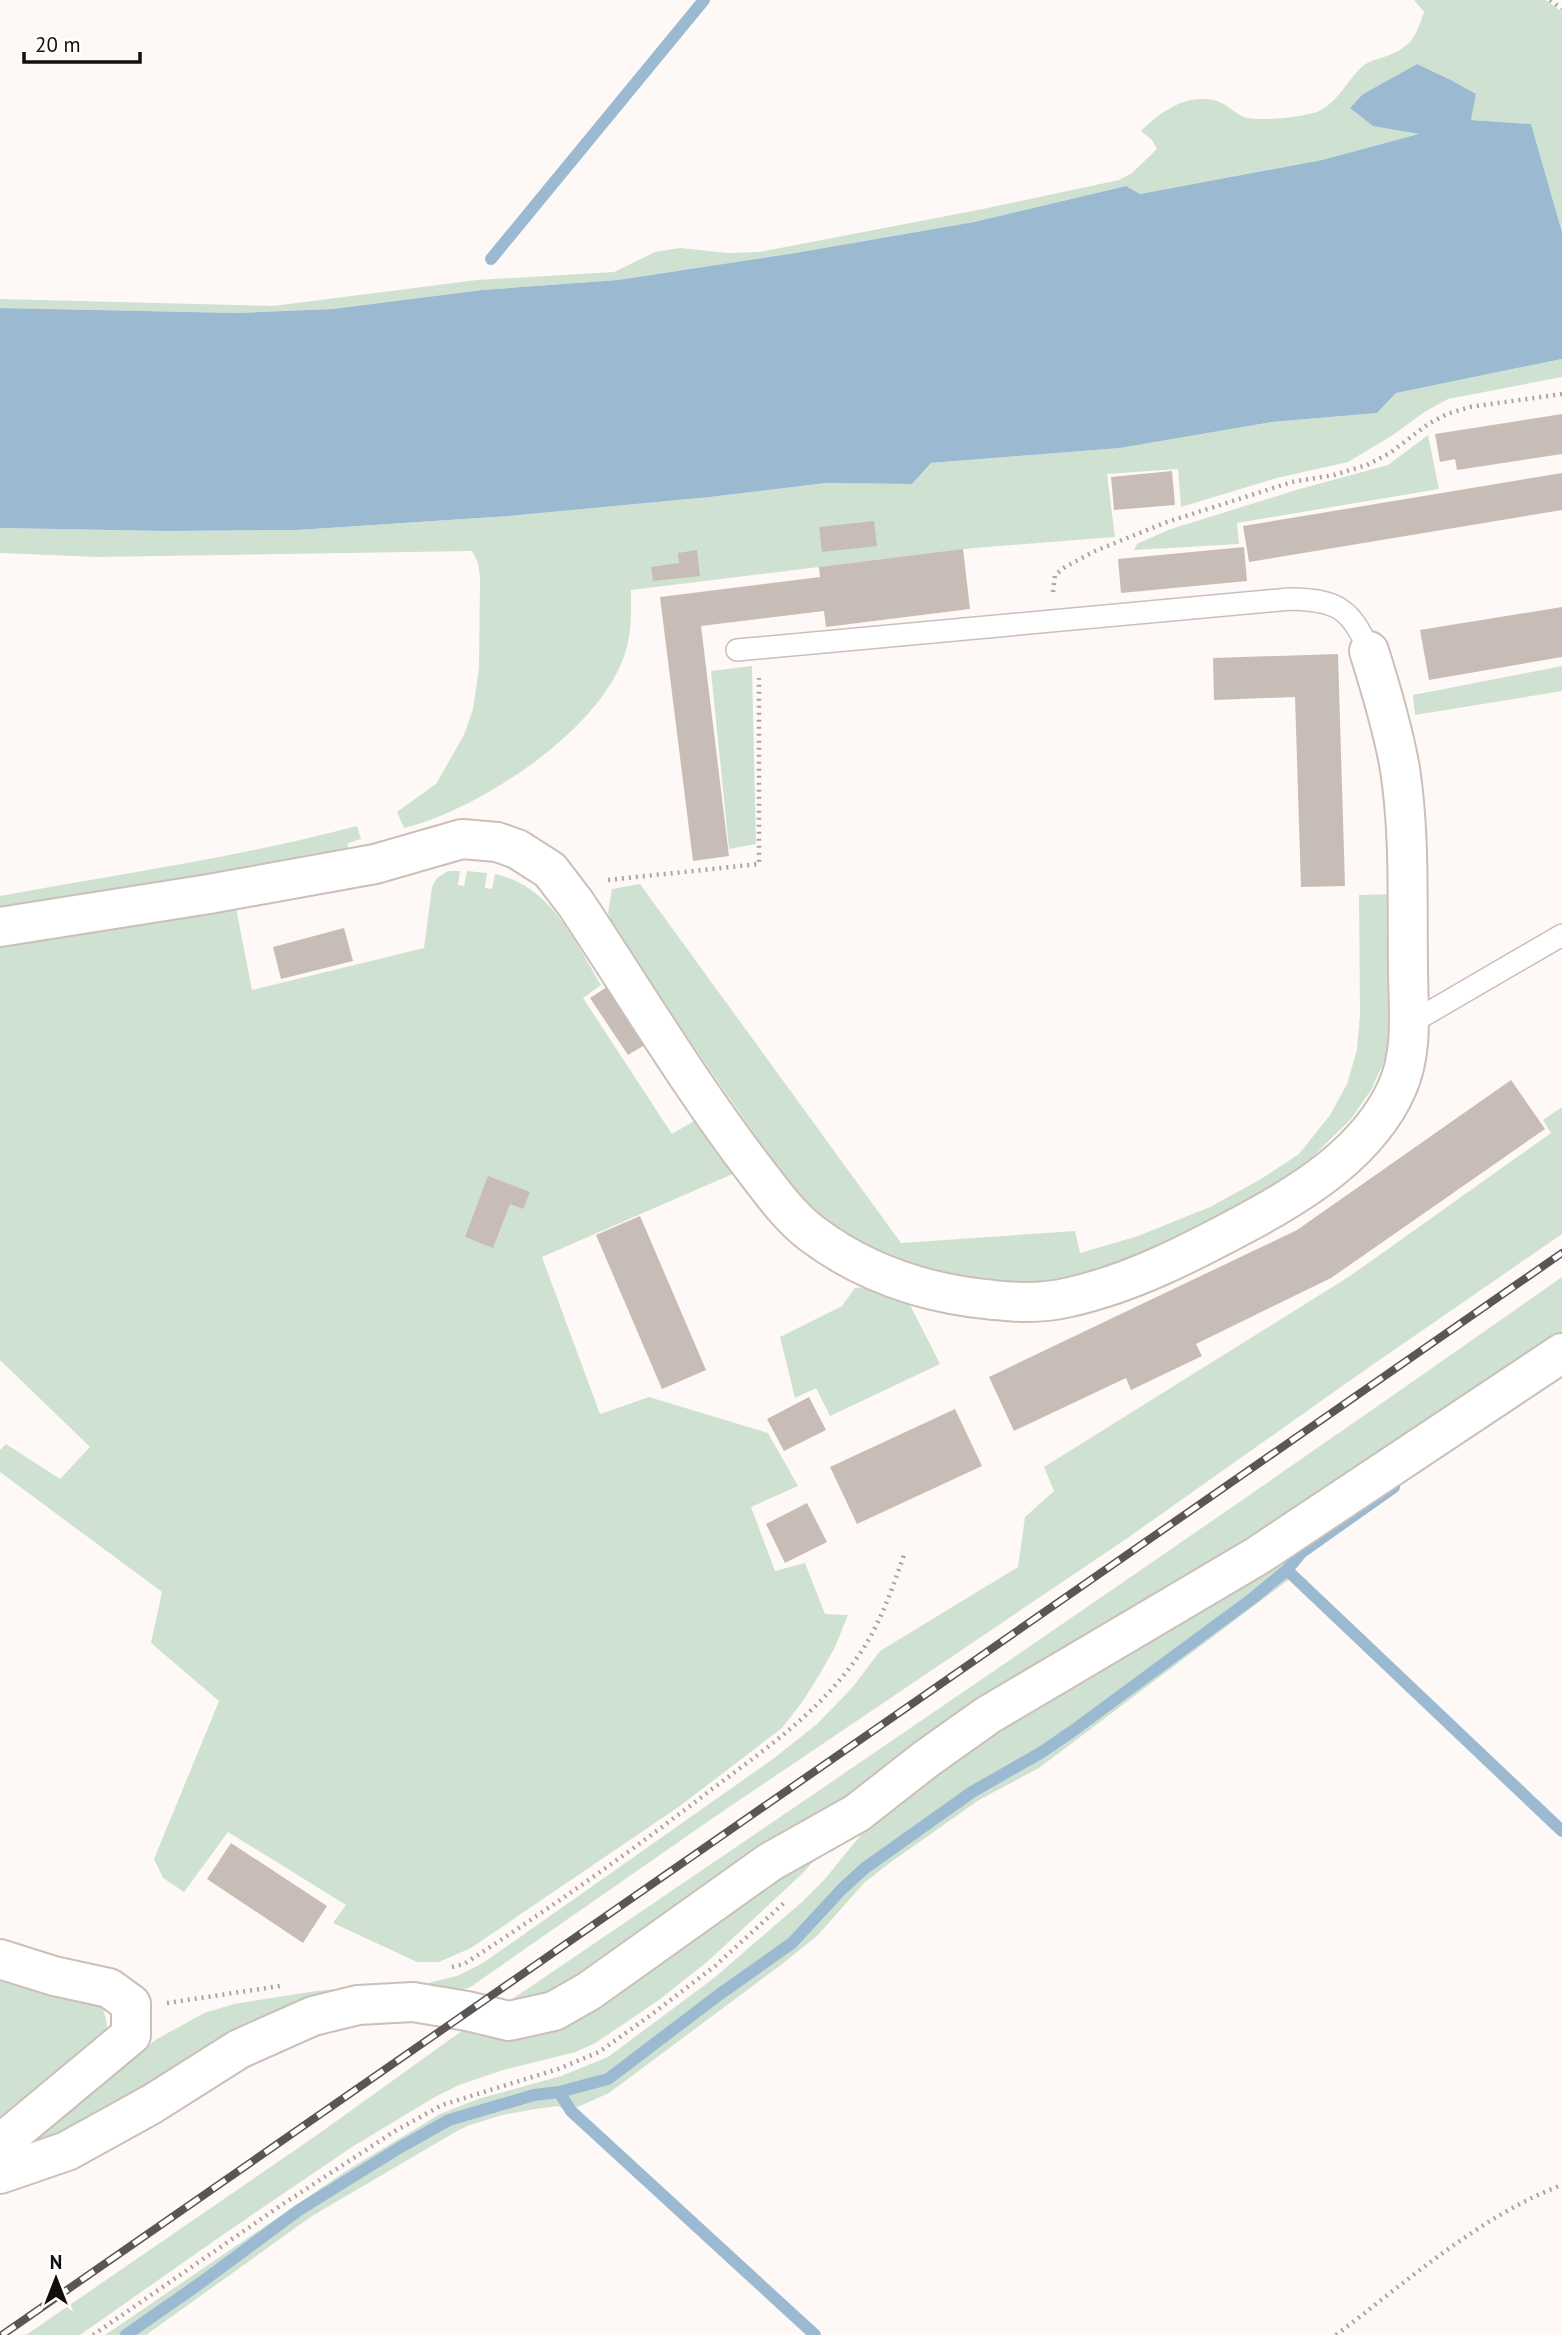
<svg xmlns="http://www.w3.org/2000/svg" width="1562" height="2335" font-family="'PT Sans',sans-serif">
	<rect width="100%" height="100%" fill="#fef9f6"/>
	<path fill="#cfe2d1" d="M 1414,0 L 1546,0 L 1562,12 L 1562,232 L 1531,124 L 1470,120 L 1476,94 L 1451,80 L 1417,64 L 1363,94 L 1421,134 L 1322,160 L 1140,194 L 1126,186 L 974,222 L 795,253 L 618,280 L 482,290 L 334,309 L 237,313 L 0,308 L 0,299 L 273,306 L 477,280 L 614,272 L 655,252 L 680,248 L 728,253 L 760,252 L 983,209 L 1119,180 L 1132,173 L 1157,149 L 1152,140 L 1141,131 C 1160,112 1188,92 1217,101 C 1227,104 1234,113 1244,117 C 1258,122 1306,117 1319,111 C 1339,101 1348,79 1364,65 C 1370,61 1378,59 1384,57 C 1411,47 1415,39 1424,12 Z
		M 1562,359 L 1562,377 L 1448,399 L 1423,413 L 1393,435 L 1348,462 L 1277,478 L 1181,507 L 1178,469 L 1107,474 L 1115,537 L 974,548 L 631,590 C 631,613 632,637 623,659 C 596,733 478,810 404,828 L 397,812 L 436,784 L 464,735 L 473,709 L 479,668 L 480,577 L 478,563 L 472,551 L 96,557 L 0,553 L 0,528 L 166,531 L 298,530 L 509,516 L 710,497 L 826,483 L 912,484 L 931,463 L 1120,448 L 1272,422 L 1377,413 L 1396,393 Z
		M 1428,435 L 1439,489 L 1237,523 L 1239,544 L 1134,550 L 1137,544 L 1168,530 L 1296,490 L 1388,465 Z
		M 752,666 L 756,844 L 729,849 L 711,671 Z
		M 1562,666 L 1562,691 L 1415,715 L 1413,695 Z
		M 357,826 L 361,839 L 348,843 L 348,850 L 0,912 L 0,896 C 119,874 240,857 357,826 Z
		M 448,871 L 460,871 L 458,885 L 464,886 L 467,871 L 487,873 L 485,888 L 492,889 L 495,874 C 551,886 574,940 601,985 L 583,998 L 672,1134 L 699,1118 L 735,1173 L 542,1257 L 600,1414 L 649,1397 L 768,1433 L 798,1486 L 751,1507 L 775,1571 L 805,1563 L 825,1614 L 848,1615 L 835,1647 L 821,1672 L 803,1701 L 782,1728 L 680,1806 L 471,1948 L 439,1962 L 417,1962 L 333,1923 L 346,1905 L 228,1832 L 184,1892 L 163,1878 L 154,1859 L 219,1701 L 151,1643 L 162,1592 L 0,1472 L 0,1450 L 6,1444 L 60,1479 L 90,1447 L 0,1360 L 0,941 L 236,908 L 252,990 L 424,948 L 432,887 L 437,878 Z
		M 640,884 L 901,1243 L 1075,1231 L 1080,1253 L 1138,1236 L 1210,1207 L 1261,1179 L 1299,1154 L 1330,1115 L 1347,1084 L 1357,1050 L 1360,1015 L 1359,895 L 1395,894 L 1391,1038 L 1384,1062 L 1371,1090 L 1351,1119 L 1300,1169 L 1264,1193 L 1114,1270 L 1040,1284 L 962,1279 L 870,1253 L 808,1211 L 614,932 L 608,913 L 612,889 Z
		M 1562,1107 L 1562,1234 L 1355,1377 L 1129,1537 L 713,1818 L 469,1988 C 454,1990 440,1994 428,1983 L 457,1976 L 483,1963 L 773,1759 L 817,1724 L 852,1688 L 880,1651 L 1018,1567 L 1025,1517 L 1054,1491 L 1044,1467 L 1350,1276 L 1551,1133 L 1543,1120 Z
		M 1562,1277 L 1562,1339 L 568,1992 L 502,2006 C 857,1765 1211,1524 1562,1277 Z
		M 877,1286 L 907,1299 L 940,1364 L 830,1416 L 816,1388 L 795,1398 L 780,1337 L 842,1306 L 855,1288 Z
		M 1298,1551 L 1286,1568 L 1103,1706 L 1042,1749 L 967,1791 L 867,1862 L 832,1894 L 791,1939 L 605,2076 L 560,2090 L 529,2094 L 495,2101 L 442,2120 L 294,2210 L 120,2335 L 105,2335 L 349,2169 L 440,2114 L 478,2099 L 561,2076 L 608,2057 L 714,1978 L 802,1902 L 824,1880 L 869,1825 L 990,1726 Z
		M 1288,1575 L 1291,1578 L 1039,1768 L 979,1800 L 891,1862 L 864,1883 L 818,1935 L 782,1964 L 609,2093 L 573,2109 L 566,2095 L 610,2081 L 687,2022 L 794,1946 L 862,1874 L 975,1794 L 1037,1759 L 1078,1732 Z
		M 818,1856 L 803,1873 L 707,1962 L 659,2000 L 597,2042 L 576,2052 L 503,2070 L 459,2085 L 435,2097 L 352,2147 L 224,2234 L 80,2335 L 26,2335 L 317,2135 L 470,2025 L 483,2029 L 690,1931 Z
		M 0,1966 L 94,1996 C 105,2009 107,2019 108,2036 L 0,2130 Z
		M 358,1987 L 87,2123 L 0,2160 L 157,2039 L 204,2013 L 234,2004 L 316,1991 Z
		M 559,2095 L 570,2113 L 558,2106 L 535,2109 L 502,2115 L 467,2126 L 452,2134 L 312,2216 L 146,2335 L 129,2335 L 201,2286 L 301,2211 L 451,2122 L 534,2098 Z"/>
	<path fill="#9bbad1" d="M 1417,64 L 1451,80 L 1476,94 L 1471,120 L 1531,124 L 1562,232 L 1562,359 L 1396,393 L 1377,413 L 1272,422 L 1120,448 L 931,463 L 912,484 L 826,483 L 710,497 L 509,516 L 298,530 L 166,531 L 0,528 L 0,308 L 237,313 L 333,309 L 482,290 L 618,280 L 795,253 L 974,222 L 1126,186 L 1140,194 L 1322,160 L 1419,134 L 1373,126 L 1350,108 L 1363,94 Z"/>
	<g fill="none" stroke-linecap="round" stroke-linejoin="round">
		<path stroke="#9bbad1" stroke-width="12" d="M 491,259 L 704,0
			M 1287,1570 L 1562,1831
			M 559,2092 L 571,2111 L 815,2335
			M 126,2335 L 199,2284 L 299,2210 L 399,2148 L 449,2120 L 534,2095 L 559,2092 L 608,2079 L 720,1994 L 792,1943 L 842,1889 L 865,1868 L 972,1792 L 1042,1752 L 1074,1730 L 1253,1598 L 1287,1570 L 1302,1552 L 1394,1487"/>
	</g>
	<path fill="#c8bcb6" d="M 1562,414 L 1562,454 L 1457,470 L 1455,459 L 1440,462 L 1435,434 Z
		M 1172,471 L 1175,505 L 1114,510 L 1111,477 Z
		M 1562,473 L 1562,510 L 1249,562 L 1243,526 Z
		M 874,521 L 877,546 L 822,552 L 819,527 Z
		M 1244,547 L 1247,581 L 1121,593 L 1118,559 Z
		M 963,549 L 970,609 L 826,627 L 824,611 L 701,626 L 729,856 L 693,861 L 660,597 L 820,577 L 819,567 Z
		M 697,550 L 700,576 L 653,581 L 651,567 L 679,563 L 678,553 Z
		M 1562,607 L 1562,657 L 1429,680 L 1420,630 Z
		M 1338,654 L 1345,886 L 1301,887 L 1295,697 L 1214,700 L 1213,658 Z
		M 344,928 L 353,961 L 281,979 L 273,947 Z
		M 610,985 L 648,1043 L 628,1055 L 590,998 Z
		M 1511,1080 L 1545,1129 L 1331,1278 L 1196,1344 L 1202,1356 L 1131,1390 L 1126,1378 L 1014,1431 L 989,1377 L 1297,1230 Z
		M 488,1176 L 530,1192 L 523,1209 L 510,1204 L 493,1248 L 465,1237 Z
		M 640,1216 L 706,1370 L 662,1389 L 596,1235 Z
		M 809,1397 L 826,1430 L 784,1451 L 767,1419 Z
		M 955,1409 L 982,1466 L 857,1524 L 830,1467 Z
		M 807,1503 L 827,1542 L 785,1563 L 766,1524 Z
		M 231,1843 L 327,1906 L 303,1943 L 207,1879 Z"/>
	<g fill="none" stroke-linecap="round" stroke-linejoin="round">
		<defs>
			<path id="service" d="M 737,650 L 1290,599 C 1335,600 1351,607 1369,651
				M 1409,1024 L 1562,935"/>
			<path id="minor" d="M 0,927 L 209,894 L 375,864 L 462,839 L 497,842 L 517,849 L 550,870 L 576,904 C 635,993 690,1085 755,1170 C 772,1192 788,1215 811,1233 C 865,1274 927,1294 994,1300 C 1019,1303 1046,1303 1070,1297 C 1132,1283 1190,1253 1246,1223 C 1304,1192 1369,1151 1397,1088 C 1414,1050 1408,1008 1408,967 C 1407,902 1410,834 1400,769 C 1393,729 1381,689 1369,651
				M 0,1959 L 54,1976 L 109,1988 L 131,2004 L 131,2035 L 0,2144
				M 0,2174 L 67,2151 L 152,2104 L 239,2049 L 313,2016 L 358,2005 L 413,2002 L 467,2011 L 509,2021 L 554,2011 L 589,1991 L 770,1862 L 857,1813 L 926,1759 L 988,1715 L 1257,1556 L 1562,1353"/>
		</defs>
		<use href="#service" stroke="#cbbfb9" stroke-width="24"/>
		<use href="#minor" stroke="#cbbfb9" stroke-width="42"/>
		<path stroke="#aaa5a3" stroke-width="4.5" stroke-dasharray="2 5" stroke-linecap="butt" d="M 1550,0 L 1562,9
			M 1053,592 L 1055,575 L 1065,567 L 1095,551 L 1167,522 L 1292,482 L 1334,475 L 1367,465 L 1390,453 L 1428,424 L 1447,414 L 1470,407 L 1562,394
			M 608,880 L 759,864 L 759,678
			M 452,1967 L 464,1964 C 549,1909 632,1851 712,1789 C 766,1749 823,1709 861,1652 C 881,1622 892,1589 904,1555
			M 167,2003 L 280,1986
			M 93,2335 L 280,2206 L 395,2131 L 442,2105 L 558,2069 L 599,2052 L 651,2015 L 715,1966 L 784,1903
			M 1336,2335 C 1405,2283 1481,2215 1562,2185"/>
		<use href="#service" stroke="#fff" stroke-width="21"/>
		<use href="#minor" stroke="#fff" stroke-width="38"/>
		<defs>
			<path id="rail" d="M 2,2335 L 1562,1253"/>
		</defs>
		<use href="#rail" stroke="#5a5654" stroke-width="8"/>
		<use href="#rail" stroke="#fff" stroke-width="5" stroke-dasharray="16" stroke-linecap="butt"/>
	</g>
	<g transform="translate(56 2279)" stroke="#ffffff" stroke-width="5" paint-order="stroke">
	<path d="M0-5L12 26L0 18L-12 26Z" fill="#120e0c"/>
	<text y="-10" font-size="19" font-weight="bold" text-anchor="middle" fill="#120e0c">N</text>
	</g>
	<path d="M24 52v10h116v-10" fill="none" stroke="#120e0c" stroke-width="3.5"/>
	<text x="35" y="52" font-size="21" fill="#120e0c" stroke="#ffffff" stroke-width="5" paint-order="stroke">20 m</text>
</svg>
